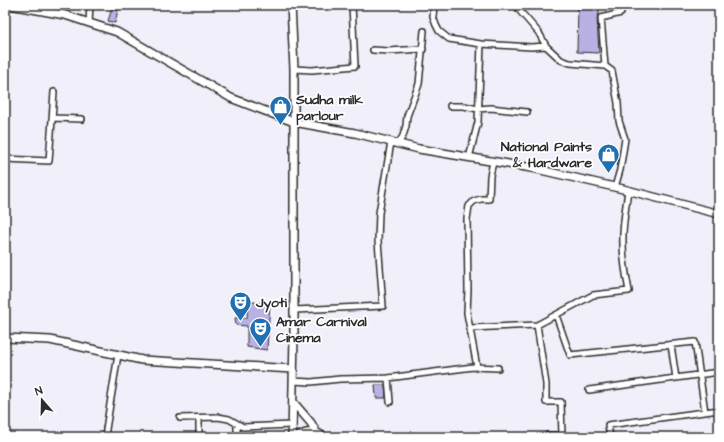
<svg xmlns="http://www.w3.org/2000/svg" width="724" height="442" font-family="'Architects Daughter',sans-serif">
	<rect width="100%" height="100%" fill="#f1eff9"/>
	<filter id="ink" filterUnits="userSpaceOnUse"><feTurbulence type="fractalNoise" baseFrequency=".025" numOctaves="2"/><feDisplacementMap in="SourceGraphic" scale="8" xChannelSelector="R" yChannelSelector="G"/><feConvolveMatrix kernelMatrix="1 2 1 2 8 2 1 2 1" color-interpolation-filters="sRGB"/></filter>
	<g filter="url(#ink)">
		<path fill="#b9b1e3" stroke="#2b2b2b" d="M 578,5 L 599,5 L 599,15 L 597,18 L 599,53 L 577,52 Z
			M 112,8 L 118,10 L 115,23 L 108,21 Z
			M 248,302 L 270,303 L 267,350 L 247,347 L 247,326 L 236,325 L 235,318 L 247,318 Z
			M 375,385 L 385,385 L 386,398 L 376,398 Z"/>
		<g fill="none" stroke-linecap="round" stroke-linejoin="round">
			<defs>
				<path id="street" d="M 434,5 L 433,17 L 436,25 L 439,31 L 449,39 L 481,44 L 531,47 L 546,46
					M 517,5 L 519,10 L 539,33 L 546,46 L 561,60 L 570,63 L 605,66 L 612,71 L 618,103 L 619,121 L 625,139 L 620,170 L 615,187
					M 89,23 L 90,5
					M 373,50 L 388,51 L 423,49
					M 605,66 L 601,18 L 621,13 L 621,5
					M 294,69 L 312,70 L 355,66 L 352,5
					M 450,106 L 464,106 L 478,109 L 491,108 L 527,112
					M 53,118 L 82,119
					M 398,144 L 403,136 L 406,126 L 407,116 L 419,84 L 424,31
					M 469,158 L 478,122 L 481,44
					M 5,159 L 49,161 L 54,92
					M 294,310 L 383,306 L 378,241 L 379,213 L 391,142
					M 556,315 L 570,355 L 695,342 L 705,412
					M 537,325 L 593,295 L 629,291 C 626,275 623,260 623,244 C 622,226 626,208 628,190
					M 471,328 L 537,325 L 546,384 L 546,402 L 561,402 L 562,436
					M 671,345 L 676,378
					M 477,367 L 467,313 L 468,289 L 467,219 L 469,206 L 474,201 L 481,199 L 489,199 L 490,176 L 493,162
					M 388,378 L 390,402
					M 293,381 L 311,382 L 340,379 L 388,378 L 473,367 L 498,368
					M 589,390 L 719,372
					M 180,418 L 218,417 L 229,419 L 243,427 L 292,425
					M 199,418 L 199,437
					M 237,424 L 237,437
					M 106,437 L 106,429 L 118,355
					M 548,437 L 548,435 L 580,436 L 580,437
					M 610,437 L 608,425 L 719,410"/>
				<path id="secondary" d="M 10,5 L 65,15 L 117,32 L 231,98 L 294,122 L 355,133 L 419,149 L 532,168 L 623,189 L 719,214
					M 291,5 L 294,69 L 294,335 L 292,437
					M 5,338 L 50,340 L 142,360 L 293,369
					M 293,402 L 311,423 L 316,432 L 324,437
					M 296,437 L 306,433 L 316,432"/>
			</defs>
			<use href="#street" stroke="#2b2b2b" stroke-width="8"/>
			<use href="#secondary" stroke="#2b2b2b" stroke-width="10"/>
			<use href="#street" stroke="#fff" stroke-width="5"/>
			<use href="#secondary" stroke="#fff" stroke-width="7"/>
		</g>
	</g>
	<defs>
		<symbol id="shop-pin" viewBox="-11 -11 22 30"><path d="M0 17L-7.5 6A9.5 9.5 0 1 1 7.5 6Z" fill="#1f6fb2" stroke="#fff"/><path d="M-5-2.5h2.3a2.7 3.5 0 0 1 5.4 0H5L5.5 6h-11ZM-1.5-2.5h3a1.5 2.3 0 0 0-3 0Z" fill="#fff"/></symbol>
		<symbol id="theatre-pin" viewBox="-11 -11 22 30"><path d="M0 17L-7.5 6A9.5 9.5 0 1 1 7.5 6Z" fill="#1f6fb2" stroke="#fff"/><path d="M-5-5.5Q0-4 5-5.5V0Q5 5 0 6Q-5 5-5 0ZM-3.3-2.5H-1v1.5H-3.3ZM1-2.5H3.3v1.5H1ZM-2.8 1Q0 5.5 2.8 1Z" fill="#fff"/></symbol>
	</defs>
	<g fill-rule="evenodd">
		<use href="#shop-pin" x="268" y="94" width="25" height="34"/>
		<use href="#shop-pin" x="596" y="142" width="25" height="34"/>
		<use href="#theatre-pin" x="228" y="290" width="25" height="34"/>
		<use href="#theatre-pin" x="248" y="316" width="25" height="34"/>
	</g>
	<g text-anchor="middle" stroke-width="3.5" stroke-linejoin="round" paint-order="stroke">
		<g font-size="14" font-weight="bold" fill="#2b2b2b" stroke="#fff" text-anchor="start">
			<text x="296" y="104">Sudha milk<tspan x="296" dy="16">parlour</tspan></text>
			<text x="592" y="151" text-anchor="end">National Paints<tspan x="592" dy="16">&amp; Hardware</tspan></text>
			<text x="256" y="307">Jyoti</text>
			<text x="276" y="326">Amar Carnival<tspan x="276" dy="16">Cinema</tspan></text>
		</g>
	</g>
	<rect width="724" height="442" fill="none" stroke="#fff" stroke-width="20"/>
	<rect x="10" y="10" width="704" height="422" fill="none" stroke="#2b2b2b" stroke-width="1.5" filter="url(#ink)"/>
	<g transform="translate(42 400) rotate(340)" stroke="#ffffff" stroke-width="3" paint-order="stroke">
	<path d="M0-3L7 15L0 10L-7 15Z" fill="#2b2b2b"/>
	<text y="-6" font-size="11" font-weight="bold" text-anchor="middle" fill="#2b2b2b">N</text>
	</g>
</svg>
